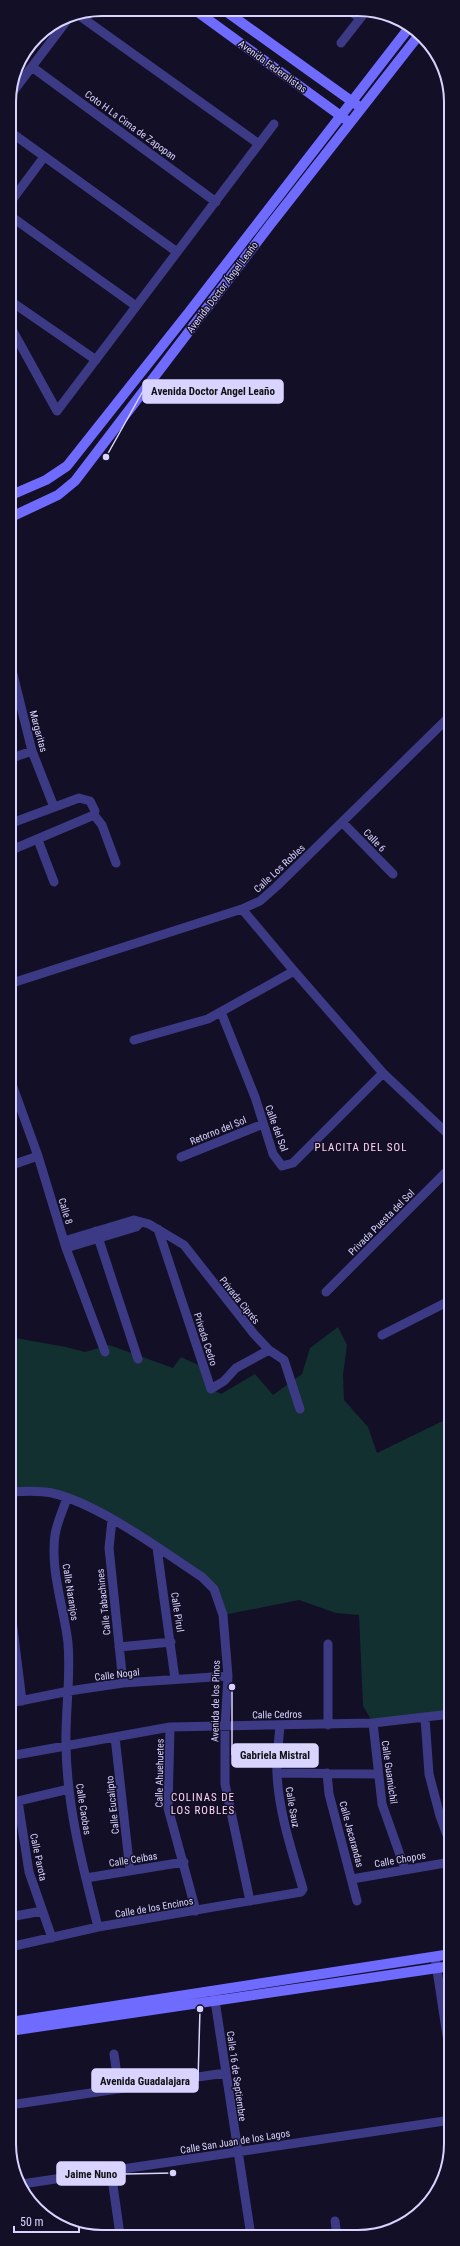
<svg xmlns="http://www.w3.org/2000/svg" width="460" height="2246" font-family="'Roboto Condensed',sans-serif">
	<rect width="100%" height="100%" fill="#130f26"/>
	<path fill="#12302f" d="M 338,1327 L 347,1345 L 343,1375 L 344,1400 L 368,1427 L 377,1453 L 451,1417 L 451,1714 L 373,1723 L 363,1706 L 359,1615 L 336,1613 L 299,1600 L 223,1615 L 211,1586 L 157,1548 L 67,1498 L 10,1492 L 10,1337 L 66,1347 L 85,1352 L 109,1345 L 173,1368 L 181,1357 L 198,1365 L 208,1387 L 221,1394 L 255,1374 L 273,1395 L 302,1374 L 310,1348 Z"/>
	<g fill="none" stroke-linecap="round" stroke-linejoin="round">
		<path stroke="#3d3a85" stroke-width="9" d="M 350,11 L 360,18
			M 77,14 L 259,144
			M 341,43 L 366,11
			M 32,67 L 216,202
			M 9,97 L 71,15
			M 9,131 L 177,252
			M 9,204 L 44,157
			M 9,215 L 136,306
			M 9,300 L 96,360
			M 9,324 L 57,411 L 274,124
			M 9,658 L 32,751 L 54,807
			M 9,759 L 32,751
			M 342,822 L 393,874
			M 9,824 L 79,798 L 90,801 L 95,811 L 94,815 L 102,825 L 116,863
			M 38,840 L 54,882
			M 9,851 L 94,815
			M 242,909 L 294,971 L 383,1073 L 451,1137
			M 9,984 L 242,909 L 260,901 L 277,886 L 450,716
			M 221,1012 L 255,1097 L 273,1154 L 282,1166 L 293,1163 L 383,1073
			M 134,1040 L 208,1019 L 294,971
			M 9,1076 L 38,1156 L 66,1248 L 105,1352
			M 181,1157 L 263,1124
			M 9,1166 L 38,1156
			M 158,1229 L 211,1389 L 224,1381 L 236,1368 L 269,1350
			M 96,1231 L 138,1359
			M 64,1241 L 134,1220 L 149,1224 L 184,1245 L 254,1334 L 269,1350 L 284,1360 L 300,1409
			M 66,1248 L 136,1227 L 141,1222
			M 326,1292 L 451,1167
			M 382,1335 L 451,1300
			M 10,1492 C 24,1491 38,1490 52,1493 C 99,1504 161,1550 202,1577 L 214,1589 L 223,1615 L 228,1676 L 225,1727 L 225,1784 L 250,1901
			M 67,1498 C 63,1510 57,1522 55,1535 C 50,1571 64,1608 68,1643 C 71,1678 65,1712 66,1746 C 67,1808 83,1868 98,1927
			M 112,1520 L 109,1548 L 123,1683
			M 157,1548 L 175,1679
			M 10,1604 L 22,1701
			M 328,1644 L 328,1725
			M 119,1647 L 171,1642
			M 10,1703 L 69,1691 L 123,1683 L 228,1676
			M 425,1718 L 429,1774 L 440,1816 L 451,1846
			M 373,1723 L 382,1804 L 405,1869
			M 170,1727 L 168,1808 L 196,1911
			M 115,1737 L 130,1871
			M 10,1756 L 170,1727 L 373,1723 L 451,1714
			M 277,1773 L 378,1774
			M 327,1773 L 329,1794 L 357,1901
			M 18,1801 L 29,1872 L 52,1938
			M 10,1803 L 69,1789
			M 440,1816 L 451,1814
			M 86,1878 L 184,1862
			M 352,1879 L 451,1862
			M 10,1917 L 42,1911
			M 10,1947 L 98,1927 L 301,1892 L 303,1889 C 292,1851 279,1814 277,1774 C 276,1758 279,1741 280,1725
			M 435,1957 L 451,2062
			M 214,1994 L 251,2236
			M 114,2054 L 119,2089
			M 10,2105 L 225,2073
			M 111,2171 L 120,2235
			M 22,2184 L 451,2120
			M 335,2221 L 337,2236"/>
		<path stroke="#6f6bff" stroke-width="10" d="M 195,10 L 345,119
			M 224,10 L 357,105
			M 9,496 L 46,480 L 67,466 L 189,312 L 408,29
			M 9,518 L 58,495 L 75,481 L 270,225 L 419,35
			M 10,2022 L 451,1954
			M 10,2031 L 451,1966"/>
	</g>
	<g text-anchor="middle" stroke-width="3" stroke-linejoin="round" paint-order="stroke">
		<g font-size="10" fill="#d9d4ff" stroke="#130f26">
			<text transform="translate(273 66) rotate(36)" y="4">Avenida Federalistas</text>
			<text transform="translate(131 125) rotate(36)" y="4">Coto H La Cima de Zapopan</text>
			<text transform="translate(222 287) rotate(-53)" y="4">Avenida Doctor Ángel Leaño</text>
			<text transform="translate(39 731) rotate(75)" y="4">Margaritas</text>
			<text transform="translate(375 840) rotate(46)" y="4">Calle 6</text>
			<text transform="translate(279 868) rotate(-43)" y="4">Calle Los Robles</text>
			<text transform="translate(277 1128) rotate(70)" y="4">Calle del Sol</text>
			<text transform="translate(218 1130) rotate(-22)" y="4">Retorno del Sol</text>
			<text transform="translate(66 1211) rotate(73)" y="4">Calle 8</text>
			<text transform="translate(381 1222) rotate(-45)" y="4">Privada Puesta del Sol</text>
			<text transform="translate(240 1300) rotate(51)" y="4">Privada Ciprés</text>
			<text transform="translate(206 1339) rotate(72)" y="4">Privada Cedro</text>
			<text transform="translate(71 1592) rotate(81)" y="4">Calle Naranjos</text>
			<text transform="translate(103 1602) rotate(-96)" y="4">Calle Tabachines</text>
			<text transform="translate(178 1612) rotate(81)" y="4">Calle Pirul</text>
			<text transform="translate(117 1674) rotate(-7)" y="4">Calle Nogal</text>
			<text transform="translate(215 1701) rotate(-89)" y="4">Avenida de los Pinos</text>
			<text transform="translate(277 1714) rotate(-1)" y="4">Calle Cedros</text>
			<text transform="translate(390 1772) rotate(82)" y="4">Calle Guamúchil</text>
			<text transform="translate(159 1773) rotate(-89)" y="4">Calle Ahuehuetes</text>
			<text transform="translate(112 1805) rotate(-96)" y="4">Calle Eucalipto</text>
			<text transform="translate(293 1807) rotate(80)" y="4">Calle Sauz</text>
			<text transform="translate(84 1809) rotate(81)" y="4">Calle Caobas</text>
			<text transform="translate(352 1834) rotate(75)" y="4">Calle Jacarandas</text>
			<text transform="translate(39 1857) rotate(78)" y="4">Calle Parota</text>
			<text transform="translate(133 1859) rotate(-9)" y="4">Calle Ceibas</text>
			<text transform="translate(400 1859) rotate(-10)" y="4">Calle Chopos</text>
			<text transform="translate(154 1907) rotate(-10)" y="4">Calle de los Encinos</text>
			<text transform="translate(237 2076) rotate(82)" y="4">Calle 16 de Septiembre</text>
			<text transform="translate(235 2141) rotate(-9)" y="4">Calle San Juan de los Lagos</text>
		</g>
		<g font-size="11" letter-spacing="1" fill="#ffd6f0" stroke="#130f26">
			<text x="361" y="1151">PLACITA DEL SOL</text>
			<text x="203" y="1801">COLINAS DE<tspan x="203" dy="13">LOS ROBLES</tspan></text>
		</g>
	</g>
	<path d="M0 0H460V2246H0ZM102 16H358A86 86 0 0 1 444 102V2144A86 86 0 0 1 358 2230H102A86 86 0 0 1 16 2144V102A86 86 0 0 1 102 16Z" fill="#130f26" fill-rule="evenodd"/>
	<path fill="none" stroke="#d9d4ff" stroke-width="2" d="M102 16H358A86 86 0 0 1 444 102V2144A86 86 0 0 1 358 2230H102A86 86 0 0 1 16 2144V102A86 86 0 0 1 102 16Z"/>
	<path fill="none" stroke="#d9d4ff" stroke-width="1.5" d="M106 457L143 391M232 1687L232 1755M200 2009L198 2081M173 2173L125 2174"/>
	<g fill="#d9d4ff" stroke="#130f26" stroke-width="1.5">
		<circle cx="106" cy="457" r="4"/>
		<circle cx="232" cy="1687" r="4"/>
		<circle cx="200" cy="2009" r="4"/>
		<circle cx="173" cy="2173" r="4"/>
	</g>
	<g fill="#d9d4ff" stroke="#d9d4ff" stroke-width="1.5">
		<rect x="143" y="380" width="140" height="23" rx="4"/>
		<rect x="232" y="1744" width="86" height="23" rx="4"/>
		<rect x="92" y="2069" width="106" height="23" rx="4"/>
		<rect x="57" y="2162" width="68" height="23" rx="4"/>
	</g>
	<g font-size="11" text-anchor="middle" font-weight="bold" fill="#111">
		<text x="213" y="395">Avenida Doctor Angel Leaño</text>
		<text x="275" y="1759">Gabriela Mistral</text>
		<text x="145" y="2085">Avenida Guadalajara</text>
		<text x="91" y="2178">Jaime Nuno</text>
	</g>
	<path d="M14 2226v6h65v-6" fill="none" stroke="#d9d4ff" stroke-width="2"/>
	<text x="20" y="2226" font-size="12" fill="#d9d4ff" stroke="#130f26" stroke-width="3" paint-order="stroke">50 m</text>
</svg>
